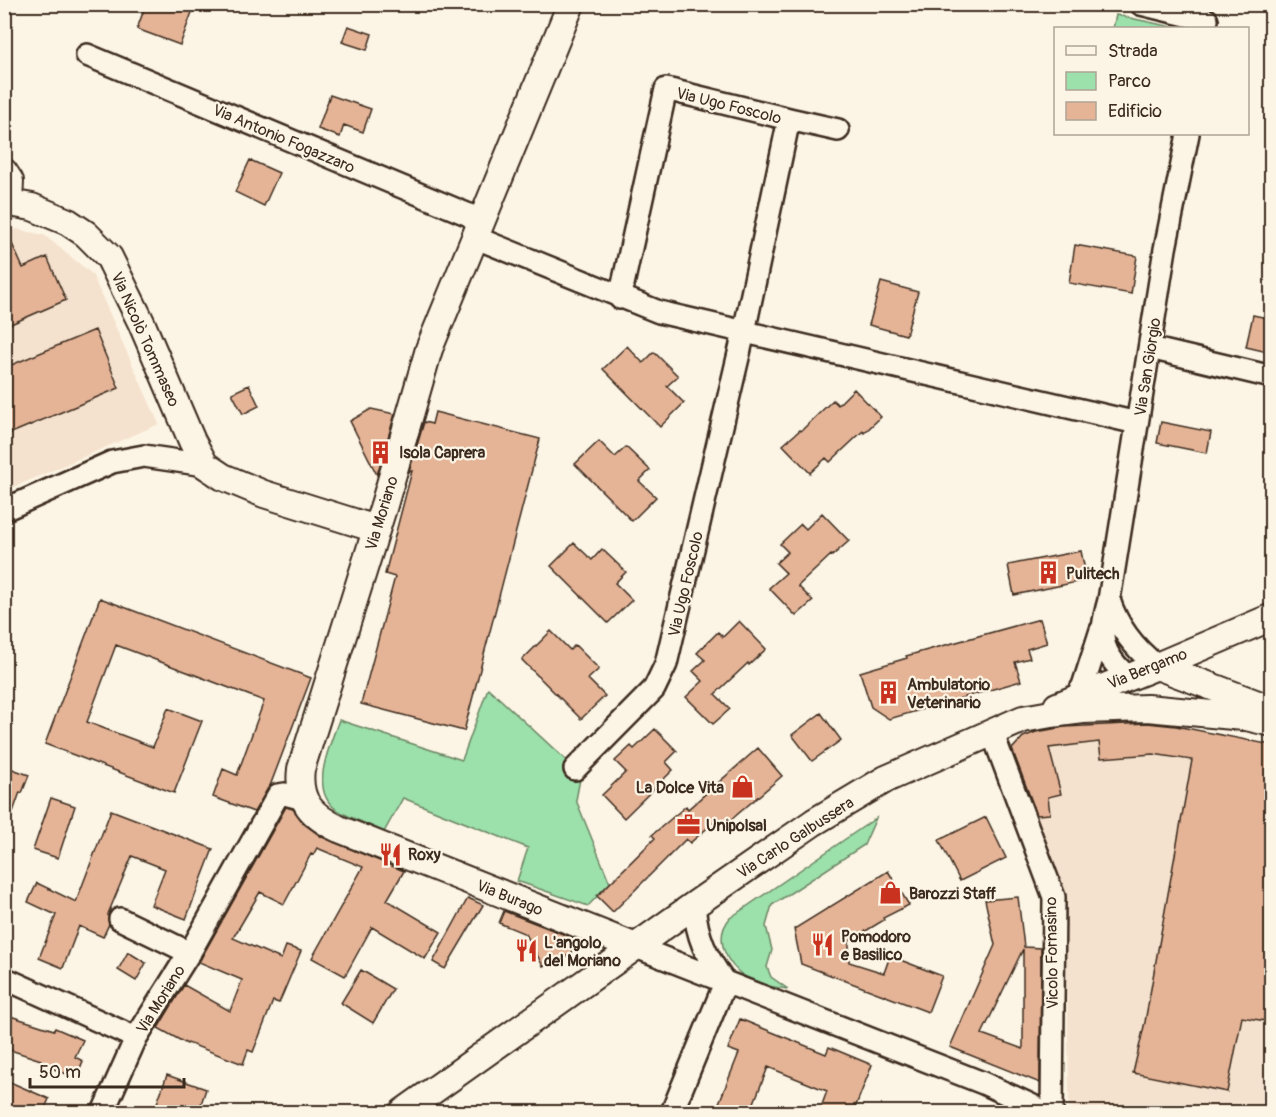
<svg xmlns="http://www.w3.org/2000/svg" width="1276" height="1117" font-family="Pangolin,sans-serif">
	<rect width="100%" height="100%" fill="#fcf5e5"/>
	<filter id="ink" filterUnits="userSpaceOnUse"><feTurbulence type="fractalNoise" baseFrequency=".0167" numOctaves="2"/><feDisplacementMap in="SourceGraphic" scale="12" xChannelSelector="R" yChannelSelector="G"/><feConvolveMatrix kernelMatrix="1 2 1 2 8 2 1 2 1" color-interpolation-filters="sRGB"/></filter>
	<g filter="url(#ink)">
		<path fill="#f5e2ce" d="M 16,229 L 44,235 L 92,274 L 159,424 L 5,491 L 4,234 Z
			M 1157,722 L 1271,745 L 1271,1112 L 1119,1112 L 1069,1107 L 1066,909 L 1011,750 L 1023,737 L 1044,729 Z"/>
		<path fill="#9ce0ab" stroke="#6c8564" stroke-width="1.5" d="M 1116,15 L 1177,28 L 1113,28 Z
			M 488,688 L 581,774 L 576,800 L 610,883 L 588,906 L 517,881 L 528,848 L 403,798 L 384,832 C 369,824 351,819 337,810 C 308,791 330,745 339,720 L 462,760 Z
			M 876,818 L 864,845 L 772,905 L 766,926 L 772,950 L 767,967 L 771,977 L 788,989 C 774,987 760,986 747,978 C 726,965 713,938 730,918 Z"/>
		<path fill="#e5b497" stroke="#3b2a1e" stroke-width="1.5" fill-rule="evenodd" d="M 146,4 L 195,4 L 180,45 L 137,29 Z
			M 348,26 L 372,34 L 367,50 L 342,42 Z
			M 330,95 L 371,109 L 363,132 L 344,125 L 340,137 L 318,129 Z
			M 250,160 L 279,173 L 264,206 L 235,192 Z
			M 4,226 L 23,268 L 47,257 L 66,300 L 4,327 Z
			M 1075,245 L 1137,256 L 1131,294 L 1069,283 Z
			M 881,282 L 918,292 L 906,335 L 869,325 Z
			M 1253,315 L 1272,319 L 1272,353 L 1246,347 Z
			M 95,330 L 119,388 L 9,434 L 4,423 L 4,368 Z
			M 627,346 L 643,363 L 654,352 L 678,376 L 667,386 L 684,403 L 660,427 L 603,369 Z
			M 249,385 L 259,406 L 243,414 L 232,393 Z
			M 854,389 L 881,417 L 864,433 L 863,431 L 830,462 L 826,458 L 810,473 L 783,445 L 800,430 L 801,431 L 833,400 L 838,405 Z
			M 371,409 L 395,414 L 377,475 L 350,421 Z
			M 435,412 L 540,439 L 464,731 L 361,704 L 395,577 L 385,574 L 412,471 L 409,472 L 424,422 L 432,424 Z
			M 1161,422 L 1211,432 L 1207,453 L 1157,443 Z
			M 599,441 L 615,457 L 626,447 L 650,470 L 639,481 L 656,497 L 632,521 L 575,464 Z
			M 822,513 L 849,541 L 832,556 L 831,555 L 798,586 L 813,601 L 796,616 L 769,588 L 786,573 L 776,563 L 788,552 L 780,544 L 801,524 L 806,529 Z
			M 574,543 L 592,560 L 602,549 L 626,572 L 615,583 L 632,600 L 608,623 L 551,566 Z
			M 1081,551 L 1087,580 L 1014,595 L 1008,565 Z
			M 100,598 L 311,678 L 270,786 L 254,812 L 213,797 L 223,769 L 237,775 L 264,701 L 116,645 L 87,722 L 153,747 L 168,708 L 202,721 L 174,793 L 45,744 Z
			M 1040,619 L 1047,643 L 1027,649 L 1030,658 L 1015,662 L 1021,681 L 889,719 L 871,707 L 860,672 L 907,658 L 906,656 Z
			M 739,621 L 766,649 L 749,665 L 748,663 L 715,694 L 730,709 L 713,724 L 686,697 L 703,681 L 693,671 L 705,660 L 697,653 L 718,632 L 723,637 Z
			M 551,631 L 570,650 L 575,645 L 599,669 L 588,679 L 605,696 L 581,719 L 522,660 Z
			M 821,713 L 841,740 L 812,761 L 792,735 Z
			M 1147,723 L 1176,726 L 1272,745 L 1272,1022 L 1242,1017 L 1227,1092 L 1133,1073 L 1145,1022 L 1192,760 L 1153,754 L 1101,758 L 1099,742 L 1049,748 L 1061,794 L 1048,797 L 1050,814 L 1037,815 L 1012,749 L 1023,737 L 1036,732 L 1064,727 Z
			M 655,729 L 677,751 L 666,762 L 673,770 L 624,818 L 602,795 L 626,772 L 615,761 L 631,746 L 634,749 Z
			M 758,748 L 782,776 L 725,825 L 719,818 L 690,843 L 686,839 L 613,912 L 597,896 L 655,838 L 652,835 L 686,806 L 688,809 Z
			M 4,766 L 29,775 L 22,793 L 20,792 L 7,829 L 4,829 Z
			M 51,798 L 75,806 L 58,858 L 33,850 Z
			M 286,807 L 293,809 L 304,824 L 322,837 L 404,871 L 387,900 L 441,932 L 425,959 L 372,927 L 345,976 L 312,958 L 363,867 L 317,848 L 313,855 L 311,854 L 284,904 L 260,892 L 233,938 L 281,959 L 286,946 L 301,951 L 279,1003 L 273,1001 L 253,1052 L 248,1050 L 243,1064 L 188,1043 L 187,1044 L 158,1028 L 184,985 L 230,1011 L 242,980 L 199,962 Z
			M 111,810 L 213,849 L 186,919 L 151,905 L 165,869 L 132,856 L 108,914 L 109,924 L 103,937 L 79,926 L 63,968 L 39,958 L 56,915 L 28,902 L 37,883 L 76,902 Z
			M 986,817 L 1006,858 L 960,881 L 939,840 Z
			M 888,871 L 909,905 L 883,918 L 884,920 L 849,941 L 849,962 L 884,973 L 890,956 L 942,976 L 928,1012 L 801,964 L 794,929 Z
			M 1018,897 L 1024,947 L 1041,948 L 1040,1083 L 950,1047 L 995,945 L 985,900 ZM 1023,949 L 1023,1049 L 982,1034 Z
			M 468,898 L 483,905 L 445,969 L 433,962 Z
			M 504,911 L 573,938 L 572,954 L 543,966 L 526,934 L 499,923 Z
			M 128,952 L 146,963 L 136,981 L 118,970 Z
			M 361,970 L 393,989 L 373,1023 L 341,1003 Z
			M 4,1014 L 54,1030 L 55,1028 L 83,1040 L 75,1057 L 83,1061 L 76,1078 L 40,1063 L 41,1060 L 4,1048 Z
			M 740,1019 L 826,1054 L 829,1047 L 872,1065 L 853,1113 L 819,1113 L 827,1091 L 768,1067 L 750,1113 L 715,1113 L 739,1053 L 728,1049 Z
			M 167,1075 L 206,1089 L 198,1113 L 184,1113 L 157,1103 Z
			M 10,1082 L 49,1099 L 43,1113 L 4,1113 L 4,1095 Z"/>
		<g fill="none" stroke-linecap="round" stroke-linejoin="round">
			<defs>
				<path id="minor" d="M 1141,4 L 1207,20
					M 87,55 L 469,215 L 480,224
					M 789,119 L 838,130
					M 474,237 L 659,312 L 1137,423
					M 1150,348 L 1272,377
					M 4,510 L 112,462 L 144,456 L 205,465
					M 1109,600 C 1118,628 1134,648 1157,666
					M 1128,677 C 1099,651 1099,636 1109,600 L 1165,249 L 1188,134
					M 1075,698 L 1083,686 L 1101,630
					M 992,732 L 1054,897 L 1052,1112
					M 575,769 L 654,689 L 666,664 L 744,332 L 789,119 L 666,89 L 620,298
					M 694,905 C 697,938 706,956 725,983
					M 120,919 L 190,953
					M 636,947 L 983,1083 L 1031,1105 L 1042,1112
					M 4,978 L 136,1038
					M 103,1112 L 136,1038 L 193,947 L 278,795 L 285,794 L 304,799
					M 672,1112 L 725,983"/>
				<path id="tertiary" d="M 571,4 L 429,349 L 384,505 L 301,769 C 297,801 312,816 339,829 L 636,947
					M 4,172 L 10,181 L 9,202
					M 4,202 L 32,207 L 68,222 L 86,234 L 109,257 L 141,322 L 192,441 L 205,465 L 223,477 L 264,494 L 376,529
					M 1157,666 L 1271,709
					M 1057,706 L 1157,666 L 1272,617
					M 1229,713 L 1272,723
					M 403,1112 L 694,905 L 814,822 L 886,779 L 1023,719 L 1051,714 L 1083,710 L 1147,708 L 1244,717"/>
			</defs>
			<use href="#minor" stroke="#3b2a1e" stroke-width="26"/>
			<use href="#tertiary" stroke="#3b2a1e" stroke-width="30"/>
			<use href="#minor" stroke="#fcf5e5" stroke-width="21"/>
			<use href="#tertiary" stroke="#fcf5e5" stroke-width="26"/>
		</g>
	</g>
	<defs>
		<symbol id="building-bare" viewBox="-9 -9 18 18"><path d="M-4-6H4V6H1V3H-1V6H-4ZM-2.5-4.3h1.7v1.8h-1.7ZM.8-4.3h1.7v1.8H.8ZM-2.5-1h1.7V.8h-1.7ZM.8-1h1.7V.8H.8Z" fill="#c8321e" stroke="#fcf5e5" stroke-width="2.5" paint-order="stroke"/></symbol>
		<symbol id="shop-bare" viewBox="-9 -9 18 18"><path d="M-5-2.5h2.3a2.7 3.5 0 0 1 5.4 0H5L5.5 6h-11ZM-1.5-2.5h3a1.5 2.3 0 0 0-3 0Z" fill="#c8321e" stroke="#fcf5e5" stroke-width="2.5" paint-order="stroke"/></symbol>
		<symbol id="office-bare" viewBox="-9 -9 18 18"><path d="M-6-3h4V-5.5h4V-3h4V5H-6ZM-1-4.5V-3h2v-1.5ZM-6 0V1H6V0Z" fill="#c8321e" stroke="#fcf5e5" stroke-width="2.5" paint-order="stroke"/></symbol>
		<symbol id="restaurant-bare" viewBox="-9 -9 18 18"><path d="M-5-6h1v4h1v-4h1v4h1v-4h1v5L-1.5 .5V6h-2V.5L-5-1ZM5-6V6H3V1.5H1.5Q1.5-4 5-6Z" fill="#c8321e" stroke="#fcf5e5" stroke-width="2.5" paint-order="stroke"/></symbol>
	</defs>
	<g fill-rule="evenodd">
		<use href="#building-bare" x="364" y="436" width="33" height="33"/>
		<use href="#building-bare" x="1032" y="556" width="33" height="33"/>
		<use href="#building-bare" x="872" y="676" width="33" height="33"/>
		<use href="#shop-bare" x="726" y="770" width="33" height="33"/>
		<use href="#office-bare" x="672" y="808" width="33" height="33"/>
		<use href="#restaurant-bare" x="374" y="838" width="33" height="33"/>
		<use href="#shop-bare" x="874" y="876" width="33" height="33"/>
		<use href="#restaurant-bare" x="806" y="928" width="33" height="33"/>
		<use href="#restaurant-bare" x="510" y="934" width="33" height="33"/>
	</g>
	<g text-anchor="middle" stroke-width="4.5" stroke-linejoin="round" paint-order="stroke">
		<g font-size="16" fill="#3b2a1e" stroke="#fcf5e5">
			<text transform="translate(729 105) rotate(14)" y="6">Via Ugo Foscolo</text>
			<text transform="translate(284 138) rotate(23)" y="6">Via Antonio Fogazzaro</text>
			<text transform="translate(146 339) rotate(66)" y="6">Via Nicolò Tommaseo</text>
			<text transform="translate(1147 367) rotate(-81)" y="6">Via San Giorgio</text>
			<text transform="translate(381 513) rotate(-73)" y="6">Via Moriano</text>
			<text transform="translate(685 584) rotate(-77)" y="6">Via Ugo Foscolo</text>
			<text transform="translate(1147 668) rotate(-22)" y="6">Via Bergamo</text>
			<text transform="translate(795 837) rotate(-33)" y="6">Via Carlo Galbussera</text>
			<text transform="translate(510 897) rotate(22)" y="6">Via Burago</text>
			<text transform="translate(1051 953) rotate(-91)" y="6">Vicolo Fornasino</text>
			<text transform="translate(160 999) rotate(-58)" y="6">Via Moriano</text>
		</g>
		<g font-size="16" font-weight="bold" fill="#3b2a1e" stroke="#fcf5e5" text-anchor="start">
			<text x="399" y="458">Isola Caprera</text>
			<text x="1066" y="579">Pulitech</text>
			<text x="907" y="690">Ambulatorio<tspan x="907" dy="18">Veterinario</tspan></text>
			<text x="724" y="793" text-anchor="end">La Dolce Vita</text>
			<text x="706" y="831">Unipolsal</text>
			<text x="408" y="860">Roxy</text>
			<text x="909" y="899">Barozzi Staff</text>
			<text x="841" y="942">Pomodoro<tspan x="841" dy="18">e Basilico</tspan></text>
			<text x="544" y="948">L'angolo<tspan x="544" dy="18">del Moriano</tspan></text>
		</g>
	</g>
	<rect width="1276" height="1117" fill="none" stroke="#fcf5e5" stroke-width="24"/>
	<rect x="12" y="12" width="1252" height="1093" fill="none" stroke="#3b2a1e" stroke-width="2" filter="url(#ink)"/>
	<rect x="1054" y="27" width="195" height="108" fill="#fcf5e5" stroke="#afa495" stroke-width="1.5"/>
	<rect x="1066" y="46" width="30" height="9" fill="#fcf5e5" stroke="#afa495" stroke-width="1.5"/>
	<text x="1108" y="57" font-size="18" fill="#3b2a1e">Strada</text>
	<rect x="1066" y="72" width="30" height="18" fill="#9ce0ab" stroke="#afa495" stroke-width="1.5"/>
	<text x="1108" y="87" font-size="18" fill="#3b2a1e">Parco</text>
	<rect x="1066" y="102" width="30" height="18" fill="#e5b497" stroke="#afa495" stroke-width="1.5"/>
	<text x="1108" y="117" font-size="18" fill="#3b2a1e">Edificio</text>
	<path d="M30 1078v9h154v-9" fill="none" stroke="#3b2a1e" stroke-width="3"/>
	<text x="39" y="1078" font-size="18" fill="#3b2a1e" stroke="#fcf5e5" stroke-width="4.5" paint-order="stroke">50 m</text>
</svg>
